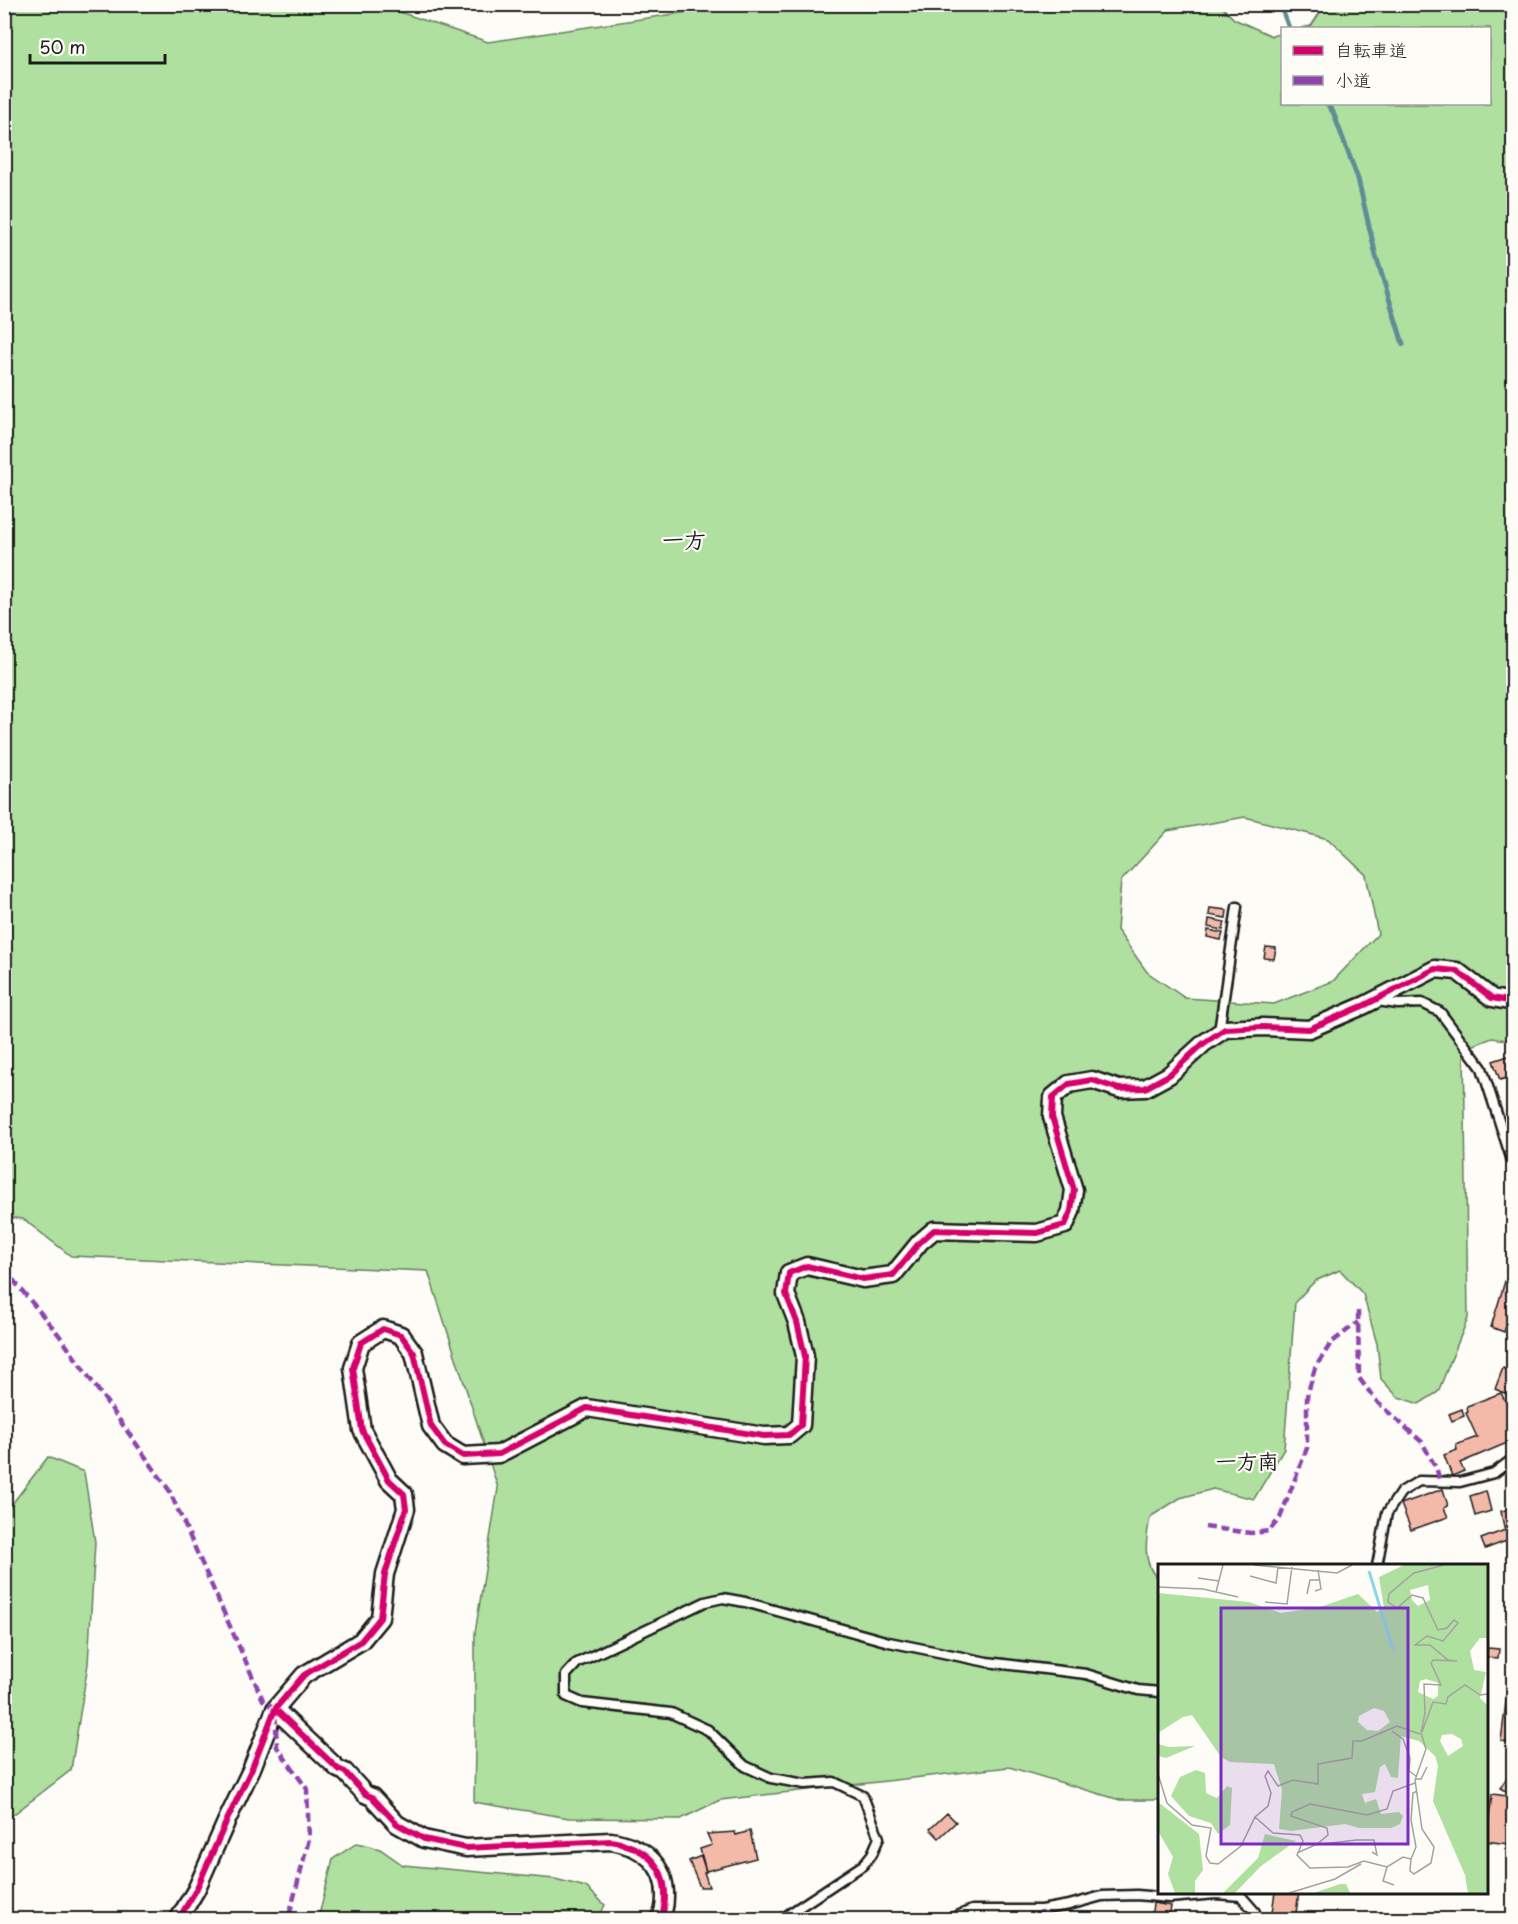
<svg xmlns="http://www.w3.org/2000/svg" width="1518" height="1924" font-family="'Playpen Sans','Klee One',sans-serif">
	<rect width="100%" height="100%" fill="#fdfcf7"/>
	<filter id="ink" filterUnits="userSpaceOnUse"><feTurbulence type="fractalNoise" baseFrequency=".0167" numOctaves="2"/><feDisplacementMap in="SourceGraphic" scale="12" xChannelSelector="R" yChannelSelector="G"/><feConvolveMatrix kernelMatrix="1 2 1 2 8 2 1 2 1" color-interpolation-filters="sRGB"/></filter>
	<g filter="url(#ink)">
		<path fill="#afe0a0" stroke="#667e5e" stroke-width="1.5" fill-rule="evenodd" d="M 5,5 L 379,5 L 488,42 L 734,5 L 1220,5 L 1234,19 L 1272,36 L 1282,33 L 1282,104 L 1490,104 L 1490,28 L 1301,28 L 1311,26 L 1325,5 L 1513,5 L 1514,1041 L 1492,1038 L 1464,1049 L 1468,1318 L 1438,1392 L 1419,1404 L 1398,1397 L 1381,1379 L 1377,1344 L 1363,1294 L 1340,1270 L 1315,1281 L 1295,1302 L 1284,1449 L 1254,1499 L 1213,1489 L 1180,1498 L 1150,1517 C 1146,1538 1141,1565 1160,1581 L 1159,1800 L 1120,1800 L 1009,1767 L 720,1800 L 681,1819 L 569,1818 L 474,1802 L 475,1748 L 475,1633 L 498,1488 L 428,1271 L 71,1256 L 23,1219 L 5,1217 ZM 1245,817 L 1328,839 L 1366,875 L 1378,934 L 1333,981 L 1274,1004 L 1185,998 L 1147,972 L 1117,930 L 1121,881 L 1167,831 Z
			M 48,1457 L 84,1472 L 95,1542 L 88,1664 L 71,1770 L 5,1821 L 5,1513 Z
			M 357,1843 L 380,1849 L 403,1865 L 555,1879 L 586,1887 L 605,1905 L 598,1919 L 318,1919 L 333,1859 Z"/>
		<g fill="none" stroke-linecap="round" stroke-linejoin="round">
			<path stroke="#5e8d96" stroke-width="5" d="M 1280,4 L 1289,28
				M 1327,104 L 1333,112 L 1358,179 L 1376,256 L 1403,344"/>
		</g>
		<path fill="#f3baaa" stroke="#1c1c1c" stroke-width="1.5" d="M 1210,908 L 1227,910 L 1226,918 L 1209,915 Z
			M 1209,919 L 1225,922 L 1223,930 L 1208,927 Z
			M 1208,930 L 1223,933 L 1221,940 L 1207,937 Z
			M 1266,947 L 1276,948 L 1274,959 L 1264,958 Z
			M 1514,1054 L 1514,1076 L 1500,1080 L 1493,1061 Z
			M 1506,1278 L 1514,1281 L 1514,1329 L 1506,1326 L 1504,1332 L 1491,1327 Z
			M 1503,1368 L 1512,1372 L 1514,1368 L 1514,1397 L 1495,1389 Z
			M 1501,1393 L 1514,1418 L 1514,1440 L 1460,1463 L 1464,1471 L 1452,1476 L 1444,1455 L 1457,1450 L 1456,1445 L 1477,1437 L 1466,1413 L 1468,1412 L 1467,1406 Z
			M 1462,1409 L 1464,1416 L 1452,1421 L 1449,1414 Z
			M 1443,1489 L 1448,1506 L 1444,1508 L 1448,1517 L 1411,1530 L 1401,1504 Z
			M 1486,1491 L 1491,1511 L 1475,1516 L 1470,1496 Z
			M 1511,1509 L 1514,1526 L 1504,1528 L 1501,1511 Z
			M 1505,1530 L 1509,1540 L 1485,1549 L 1481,1539 Z
			M 1487,1648 L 1499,1649 L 1498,1658 L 1486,1657 Z
			M 1507,1694 L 1514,1695 L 1513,1743 L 1501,1741 Z
			M 1510,1773 L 1514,1775 L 1514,1791 L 1511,1794 L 1500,1788 Z
			M 1492,1794 L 1514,1797 L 1508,1844 L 1486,1841 Z
			M 947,1813 L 956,1822 L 939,1838 L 930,1829 Z
			M 750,1831 L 756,1858 L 706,1871 L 700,1849 L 712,1845 L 707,1834 L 735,1832 L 736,1835 Z
			M 701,1856 L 706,1872 L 704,1872 L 709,1887 L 700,1887 L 689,1861 Z
			M 1275,1892 L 1299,1892 L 1295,1920 L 1271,1919 Z
			M 1153,1903 L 1171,1906 L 1169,1920 L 1151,1920 Z"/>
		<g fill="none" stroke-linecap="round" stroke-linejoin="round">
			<defs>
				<path id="service" d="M 1377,1001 L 1398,1004 L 1422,1003 L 1440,1012 L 1482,1068 L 1514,1167
					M 1219,1032 L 1237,907
					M 1377,1566 L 1387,1513 L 1401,1492 L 1419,1481 L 1460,1482 L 1494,1473 L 1514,1458
					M 780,1920 L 863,1865 L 872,1854 L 879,1838 L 863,1796 L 834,1782 L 805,1784 L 771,1778 L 745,1766 L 708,1730 L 671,1713 L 582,1703 L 566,1696 L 566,1675 L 577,1663 L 705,1602 L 723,1598 L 745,1602 L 889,1642 L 987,1662 L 1086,1674 L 1138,1690 L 1160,1692
					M 947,1920 L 972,1910 L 1041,1910 L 1069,1905 L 1102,1896 L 1137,1895 L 1169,1898 L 1216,1894 L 1241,1896 L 1255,1912 L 1256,1920"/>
				<path id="minor" d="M 275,1709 L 338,1769 L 345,1772 L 365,1794 L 372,1797 L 397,1824 L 424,1839 L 466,1848 L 611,1841 C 642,1846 666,1864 665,1897 C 665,1905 664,1913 659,1920
					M 178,1920 L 196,1890 L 227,1820 L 252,1768 L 275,1709 L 304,1675 L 361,1641 L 380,1618 L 385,1574 L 406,1509 L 404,1494 L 389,1480 L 362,1430 L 353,1368 L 361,1343 L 383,1329 L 401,1335 L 414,1353 L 431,1426 L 445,1445 L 463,1456 L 499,1454 L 587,1408 L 764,1436 L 789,1435 L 801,1425 L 805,1356 L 797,1322 L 786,1294 L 789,1273 L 807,1266 L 863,1279 L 893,1275 L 920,1242 L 934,1230 L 1037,1233 L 1065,1225 L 1071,1211 L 1074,1190 L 1052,1117 L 1053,1097 L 1069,1084 L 1092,1080 L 1119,1089 L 1145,1088 L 1169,1075 L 1204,1043 L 1225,1029 L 1263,1027 L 1309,1029 L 1365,1005 L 1435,969 L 1457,971 L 1492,998 L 1514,1002"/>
			</defs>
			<use href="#service" stroke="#1c1c1c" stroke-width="13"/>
			<use href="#minor" stroke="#1c1c1c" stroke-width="21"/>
			<use href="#service" stroke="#fdfcf7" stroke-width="8"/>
			<use href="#minor" stroke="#fdfcf7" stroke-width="16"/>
			<path stroke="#8e44ad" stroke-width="4.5" stroke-dasharray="9 4.5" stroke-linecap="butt" d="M 4,1269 L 59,1335 L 169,1490 L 263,1700 L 275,1709 L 277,1747 L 307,1789 L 309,1839 L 288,1920
				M 1358,1311 L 1359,1378 L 1378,1403 L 1422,1442 L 1437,1470 L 1440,1482
				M 1205,1527 L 1251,1533 L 1269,1531 L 1280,1518 L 1307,1448 L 1307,1396 L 1315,1368 L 1331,1343 L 1358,1322
				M 1041,1910 L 1042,1920"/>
			<defs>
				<path id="cycleway" d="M 275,1709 L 338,1769 L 345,1772 L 365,1794 L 372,1797 L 397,1824 L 424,1839 L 466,1848 L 611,1841 C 642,1846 666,1864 665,1897 C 665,1905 664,1913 659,1920
					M 178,1920 L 196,1890 L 227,1820 L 252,1768 L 275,1709 L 304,1675 L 361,1641 L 380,1618 L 385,1574 L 406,1509 L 404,1494 L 389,1480 L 362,1430 L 353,1368 L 361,1343 L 383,1329 L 401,1335 L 414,1353 L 431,1426 L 445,1445 L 463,1456 L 499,1454 L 587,1408 L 764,1436 L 789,1435 L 801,1425 L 805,1356 L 797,1322 L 786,1294 L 789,1273 L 807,1266 L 863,1279 L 893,1275 L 920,1242 L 934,1230 L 1037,1233 L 1065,1225 L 1071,1211 L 1074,1190 L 1052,1117 L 1053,1097 L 1069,1084 L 1092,1080 L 1119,1089 L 1145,1088 L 1169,1075 L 1204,1043 L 1225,1029 L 1263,1027 L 1309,1029 L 1365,1005 L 1435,969 L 1457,971 L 1492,998 L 1514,1002"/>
			</defs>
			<use href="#cycleway" stroke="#fdfcf7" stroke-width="10"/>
			<use href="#cycleway" stroke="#d6006c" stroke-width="6"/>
		</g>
	</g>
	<g text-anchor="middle" stroke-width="4.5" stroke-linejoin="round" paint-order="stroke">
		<g font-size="21" font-weight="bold" fill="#1c1c1c" stroke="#fdfcf7">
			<text x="1247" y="1469">一方南</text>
		</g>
		<g font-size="22" font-weight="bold" fill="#1c1c1c" stroke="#fdfcf7">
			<text x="684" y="548">一方</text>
		</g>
	</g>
	<g transform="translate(1158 1564)">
		<rect width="330" height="330" fill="#fdfcf7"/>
		<path d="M 246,1 L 330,1 L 330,74 L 322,74 L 312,87 L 316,106 L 328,108 L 322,134 L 330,142 L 330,329 L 310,329 L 307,311 L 275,237 L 280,202 L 277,192 L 261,177 L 243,172 L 240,214 L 233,213 L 227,200 L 222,203 L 217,228 L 204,230 L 207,239 L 218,235 L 223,250 L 241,248 L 245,252 L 242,260 L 233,264 L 201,264 L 187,260 L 133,267 L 121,265 L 124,226 L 116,200 L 72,198 L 63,193 L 34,151 L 25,153 L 0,169 L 0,29 L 91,38 L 123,49 L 162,43 L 200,30 L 219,48 L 226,44 L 221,13 ZM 270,21 L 272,36 L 260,42 L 254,36 L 252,26 ZM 268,115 L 280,119 L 280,132 L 275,135 L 260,128 L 262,117 ZM 216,144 L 226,147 L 232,158 L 220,167 L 209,166 L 200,158 L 201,152 ZM 294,170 L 303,175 L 305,182 L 290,192 L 282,177 L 284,171 ZM 0,180 L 11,183 L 37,182 L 8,194 L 0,192 ZM 38,206 L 47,209 L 48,229 L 59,234 L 69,222 L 74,224 L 72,261 L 60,270 L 53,259 L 31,252 L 13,232 L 22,213 ZM 0,238 L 41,270 L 45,306 L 37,317 L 37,329 L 17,329 L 10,310 L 15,293 L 0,267 ZM 107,270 L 138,277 L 103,302 L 77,329 L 65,329 L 100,294 ZM 182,320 L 188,320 L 192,329 L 156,329 Z" fill="#afe0a0" fill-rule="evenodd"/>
		<path fill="none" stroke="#8ad8e7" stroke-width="3" d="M 211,7 L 235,86"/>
		<path fill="none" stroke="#a3a29f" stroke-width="1.5" d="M 96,1 L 179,9 L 194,1M 92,12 L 118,19 L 120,3M 40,14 L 61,17M 0,23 L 45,25 L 80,33M 157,27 L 163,25 L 160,6M 58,28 L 65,1M 149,30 L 152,16 L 161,16M 107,38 L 129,40 L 134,3M 234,167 L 245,175 L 252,194 L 251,207 L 258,212M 264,168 L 275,138 L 288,140 L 290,133 L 307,121 L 322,131 L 330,130M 0,210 L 9,239 L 34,261 L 53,264 L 48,292 L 52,299 L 60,300 L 83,282 L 97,253 L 110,242 L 113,229 L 107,212 L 110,207 L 120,222 L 135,216 L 160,220 L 160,200 L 194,194 L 195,177 L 204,177 L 239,162 L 262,170M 257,215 L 263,215 L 269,203M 97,253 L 115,269 L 142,271 L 145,277 L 139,291 L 152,304 L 190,303 L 206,297 L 229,303 L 245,293 L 253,295 L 252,307 L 256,310 L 273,299 L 276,283 L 264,265 L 257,216 L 268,185 L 263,169 L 267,149 L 266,120 L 283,121 L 273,99 L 275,96 L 299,97 L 290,96 L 272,81 L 257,81 L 269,72 L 285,77 L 300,59 L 296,56 L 289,64 L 280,66 L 265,34 L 254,31 L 239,44 L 230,38 L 231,30 L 256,9 L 286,1M 158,281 L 170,271 L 169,264 L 133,252 L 134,248 L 152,240 L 209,251 L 229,245 L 235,227 L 257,219M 139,289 L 157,281 L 198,276 L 216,276 L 219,291 L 214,288M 253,295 L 258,283 L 253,256 L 255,229 L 259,227M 229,303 L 225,317 L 236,321M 131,329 L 177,315 L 203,300"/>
		<path fill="#7b2cbf" fill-opacity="0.15" stroke="#7b2cbf" stroke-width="3" d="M 63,44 L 250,44 L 250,280 L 63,280 Z"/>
		<rect width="330" height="330" fill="none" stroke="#1c1c1c" stroke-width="3"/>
	</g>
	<rect width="1518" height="1924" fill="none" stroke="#fdfcf7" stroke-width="24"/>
	<rect x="12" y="12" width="1494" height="1900" fill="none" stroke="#1c1c1c" stroke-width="2" filter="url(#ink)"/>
	<rect x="1281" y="27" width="210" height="78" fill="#fdfcf7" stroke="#a3a29f" stroke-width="1.5"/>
	<rect x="1293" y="46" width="30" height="9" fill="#d6006c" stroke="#a3a29f" stroke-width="1.5"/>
	<text x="1335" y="57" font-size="18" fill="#1c1c1c">自転車道</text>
	<rect x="1293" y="76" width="30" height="9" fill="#8e44ad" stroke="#a3a29f" stroke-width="1.5"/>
	<text x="1335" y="87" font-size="18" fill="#1c1c1c">小道</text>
	<path d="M30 54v9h135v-9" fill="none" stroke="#1c1c1c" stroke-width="3"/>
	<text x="39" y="54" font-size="18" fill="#1c1c1c" stroke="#fdfcf7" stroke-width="4.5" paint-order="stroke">50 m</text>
</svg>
